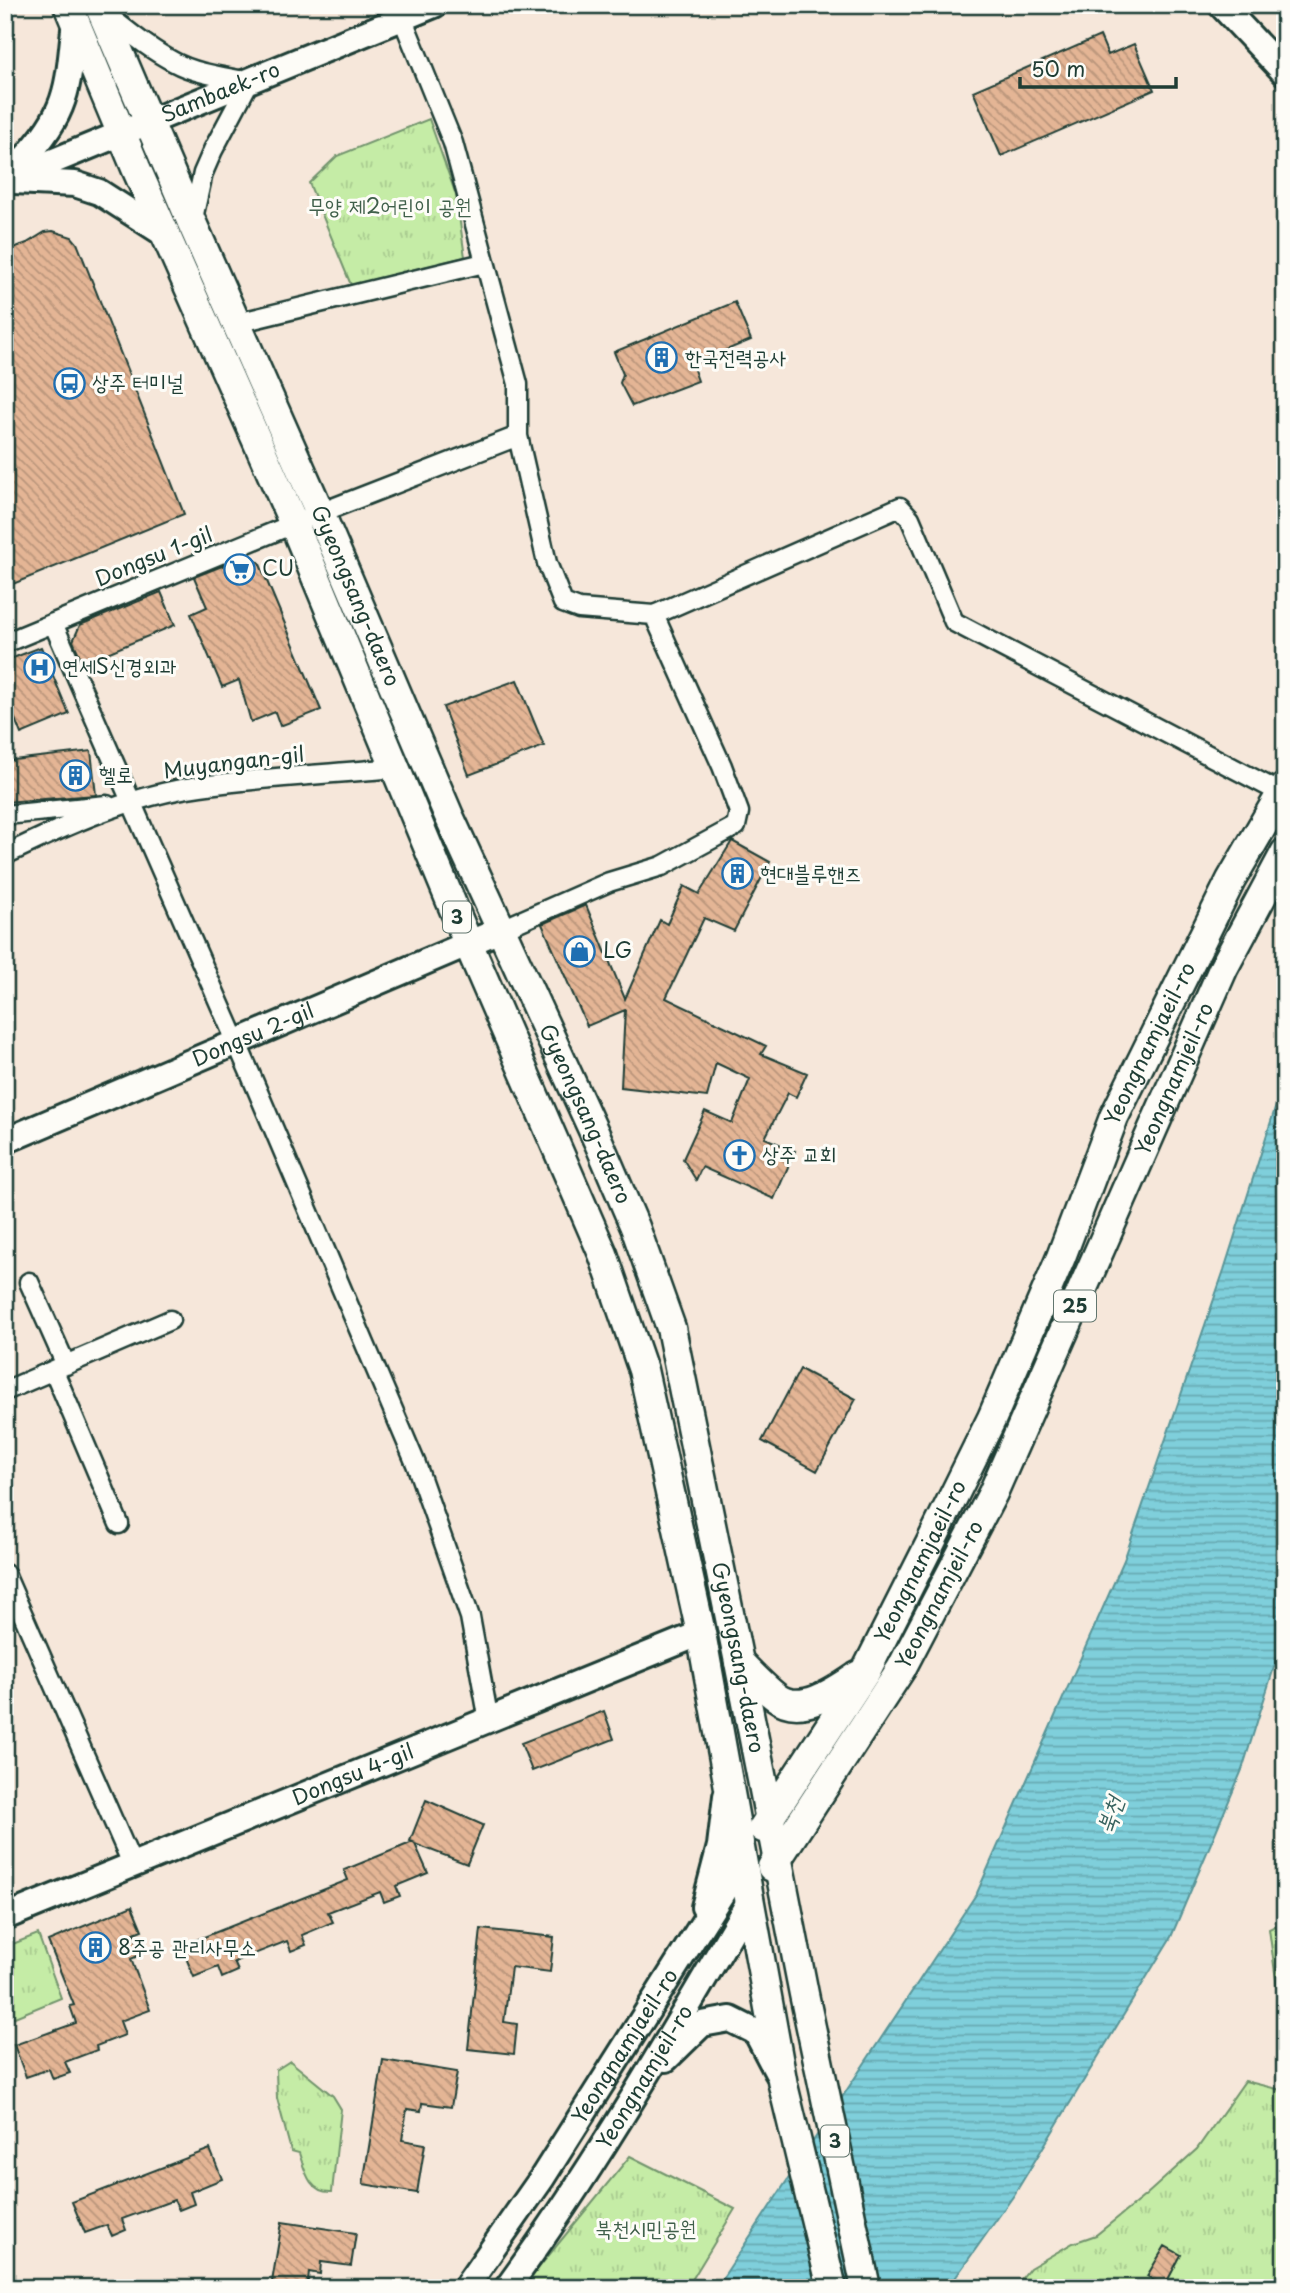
<svg xmlns="http://www.w3.org/2000/svg" width="1290" height="2293" font-family="'Playpen Sans','Poor Story',sans-serif">
	<defs>
		<pattern id="grass-tufts" width="24" height="20" patternUnits="userSpaceOnUse" patternTransform="scale(1.75)"><rect width="24" height="20" fill="#c5eca6"/><path d="M3 7l-1-3M5 7V3M7 7l1-3M15 17l-1-3M17 17v-4M19 17l1-3" fill="none" stroke="#a9cb90"/></pattern>
		<pattern id="forest-firs" width="22" height="20" patternUnits="userSpaceOnUse" patternTransform="scale(1.75)"><rect width="22" height="20" fill="#c5eca6"/><path d="M5 1l3.5 6h-7zM16 11l3.5 6h-7z" fill="#a9cb90"/></pattern>
		<pattern id="water-rules" width="6" height="5" patternUnits="userSpaceOnUse" patternTransform="scale(1.75)"><rect width="6" height="5" fill="#7fcfdb"/><path d="M0 2.5h6" fill="none" stroke="#67a9b2"/></pattern>
		<pattern id="building-back-hatch" width="6" height="6" patternUnits="userSpaceOnUse" patternTransform="scale(1.75)"><rect width="6" height="6" fill="#e4b595"/><path d="M-1 5l2 2M0 0l6 6M5-1l2 2" fill="none" stroke="#b8947a"/></pattern>
	</defs>
	<rect width="100%" height="100%" fill="#f6e7da"/>
	<filter id="ink" filterUnits="userSpaceOnUse"><feTurbulence type="fractalNoise" baseFrequency=".0143" numOctaves="2"/><feDisplacementMap in="SourceGraphic" scale="14" xChannelSelector="R" yChannelSelector="G"/><feConvolveMatrix kernelMatrix="1 2 1 2 8 2 1 2 1" color-interpolation-filters="sRGB"/></filter>
	<g filter="url(#ink)">
		<path fill="url(#grass-tufts)" stroke="#72946d" stroke-width="2" d="M 429,119 L 456,195 L 465,257 L 351,285 L 309,183 L 337,156 Z
			M 38,1934 L 61,1998 L 5,2021 L 5,1947 Z
			M 290,2061 L 333,2096 L 341,2109 L 332,2192 C 309,2193 305,2171 299,2153 L 291,2151 L 277,2098 L 276,2070 Z
			M 1245,2081 L 1285,2091 L 1285,2288 L 1014,2288 L 1030,2268 L 1073,2243 L 1096,2235 L 1146,2195 L 1197,2149 Z
			M 630,2156 L 735,2209 L 687,2288 L 522,2288 Z"/>
		<path fill="url(#forest-firs)" stroke="#72946d" stroke-width="2" d="M 1285,1921 L 1285,1993 L 1277,1987 L 1269,1929 Z"/>
		<path fill="url(#water-rules)" stroke="#599598" stroke-width="2" d="M 1285,1077 L 1285,1632 L 1242,1770 L 1171,1937 L 1014,2195 L 948,2288 L 716,2288 L 977,1893 L 1124,1560 L 1224,1270 Z"/>
		<path fill="url(#building-back-hatch)" stroke="#1f3d34" stroke-width="2" d="M 1100,36 L 1108,55 L 1134,44 L 1154,90 L 1001,156 L 973,91 Z
			M 53,231 L 72,237 L 77,243 L 184,514 L 13,584 L 5,565 L 5,251 L 27,243 L 45,232 Z
			M 735,302 L 751,340 L 692,364 L 698,381 L 632,406 L 620,383 L 623,374 L 614,352 Z
			M 240,559 L 259,562 L 321,710 L 280,726 L 275,712 L 251,722 L 239,680 L 222,687 L 191,614 L 207,607 L 194,577 Z
			M 161,592 L 175,625 L 83,663 L 73,641 L 80,625 Z
			M 41,647 L 69,714 L 21,734 L 5,694 L 5,661 Z
			M 517,680 L 544,746 L 469,775 L 443,707 Z
			M 91,751 L 96,795 L 5,802 L 5,761 Z
			M 732,841 L 770,862 L 734,931 L 704,918 L 666,998 L 766,1046 L 761,1054 L 807,1073 L 796,1097 L 788,1093 L 765,1138 L 795,1151 L 774,1199 L 702,1167 L 696,1180 L 683,1159 L 705,1111 L 732,1123 L 750,1079 L 716,1063 L 707,1097 L 621,1087 L 625,1010 L 587,1026 L 542,924 L 586,905 L 625,999 L 660,920 L 667,924 L 684,886 L 699,894 Z
			M 800,1369 L 856,1399 L 817,1471 L 762,1441 Z
			M 604,1711 L 614,1739 L 532,1771 L 521,1743 Z
			M 426,1800 L 483,1825 L 467,1864 L 415,1844 L 428,1873 L 396,1886 L 400,1896 L 384,1902 L 380,1892 L 328,1912 L 333,1922 L 302,1935 L 306,1945 L 291,1951 L 287,1941 L 234,1962 L 238,1971 L 222,1978 L 218,1967 L 194,1977 L 181,1946 L 348,1880 L 344,1870 L 413,1842 L 410,1841 Z
			M 132,1906 L 142,1930 L 134,1933 L 142,1954 L 131,1959 L 150,2010 L 120,2021 L 125,2035 L 96,2046 L 97,2050 L 65,2062 L 70,2073 L 53,2079 L 49,2069 L 26,2077 L 14,2045 L 76,2023 L 70,2006 L 74,2005 L 48,1941 Z
			M 481,1929 L 554,1937 L 550,1972 L 511,1967 L 504,2022 L 517,2024 L 514,2054 L 468,2049 Z
			M 383,2060 L 457,2072 L 451,2107 L 422,2103 L 421,2111 L 407,2109 L 402,2140 L 425,2144 L 417,2193 L 363,2184 Z
			M 210,2149 L 222,2179 L 190,2192 L 194,2204 L 179,2210 L 174,2200 L 122,2219 L 126,2230 L 112,2236 L 107,2225 L 85,2233 L 72,2202 Z
			M 282,2222 L 356,2233 L 351,2266 L 321,2262 L 320,2274 L 309,2272 L 307,2288 L 271,2288 Z
			M 1165,2246 L 1181,2255 L 1164,2287 L 1147,2276 Z"/>
		<g fill="none" stroke-linecap="round" stroke-linejoin="round">
			<defs>
				<path id="street" d="M 397,5 L 453,143 L 518,384 L 518,436 L 547,563 L 563,603 L 579,609 L 654,615 L 722,766 L 739,812 L 736,826 L 662,866 L 609,882 L 500,930
					M 106,14 C 128,31 149,49 174,62 C 196,74 225,77 249,82 L 213,150 L 203,173 L 192,223
					M 237,323 L 484,263
					M 654,615 L 900,507 L 910,518 L 954,622 L 1281,793
					M 53,623 L 250,1073 L 416,1464 L 470,1617 L 489,1721
					M 5,643 L 320,513 L 518,436
					M 5,815 L 107,805
					M 5,855 C 66,825 133,795 200,786 C 265,777 331,774 396,768
					M 29,1282 L 66,1365
					M 54,1371 L 119,1524
					M 5,1391 L 170,1320
					M 5,1574 L 133,1866"/>
				<g id="secondary">
					<path d="M 1221,5 L 1285,73"/>
					<path d="M 9,177 C 26,156 49,134 60,107 C 71,81 71,50 75,22"/>
					<path id="s1" d="M 5,181 L 434,5"/>
					<path d="M 14,181 L 75,184 L 99,192 L 166,235"/>
					<path id="s2" d="M 5,1141 L 500,930"/>
					<path d="M 704,1907 L 720,1846 L 726,1796"/>
					<path id="s3" d="M 5,1917 L 701,1633"/>
					<path d="M 666,2059 L 702,2024 L 730,2019 L 756,2032 L 777,2072"/>
					<path id="s4" d="M 465,2288 L 542,2178 L 741,1863"/>
					<path id="s5" d="M 507,2288 C 597,2165 672,2033 749,1902"/>
				</g>
				<g id="primary">
					<path d="M 68,5 L 136,168 L 294,524 L 468,943 L 603,1254 L 643,1370 L 701,1633 L 783,2085 L 832,2288"/>
					<path id="s6" d="M 99,5 L 192,223 L 320,513 L 449,816 L 599,1143 L 635,1227 L 671,1328 L 739,1662 L 804,1994 L 866,2288"/>
					<path d="M 739,1662 C 751,1674 763,1687 776,1697 C 801,1716 836,1691 858,1676"/>
					<path id="s7" d="M 763,1828 L 866,1671 L 930,1544 L 992,1418 L 1061,1257 L 1114,1117 L 1231,880 L 1285,787"/>
					<path id="s8" d="M 772,1867 L 901,1669 L 993,1493 L 1223,969 L 1285,853"/>
				</g>
			</defs>
			<use href="#street" stroke="#1f3d34" stroke-width="23"/>
			<use href="#secondary" stroke="#1f3d34" stroke-width="30"/>
			<use href="#primary" stroke="#1f3d34" stroke-width="33"/>
			<use href="#street" stroke="#fdfcf7" stroke-width="18"/>
			<use href="#secondary" stroke="#fdfcf7" stroke-width="24"/>
			<use href="#primary" stroke="#fdfcf7" stroke-width="28"/>
		</g>
	</g>
	<defs>
		<symbol id="building-ring" viewBox="-11 -11 22 22"><circle r="9.5" fill="#fdfcf7" stroke="#1f6fb2" stroke-width="1.5"/><path d="M-4-6H4V6H1V3H-1V6H-4ZM-2.5-4.3h1.7v1.8h-1.7ZM.8-4.3h1.7v1.8H.8ZM-2.5-1h1.7V.8h-1.7ZM.8-1h1.7V.8H.8Z" fill="#1f6fb2"/></symbol>
		<symbol id="bus-ring" viewBox="-11 -11 22 22"><circle r="9.5" fill="#fdfcf7" stroke="#1f6fb2" stroke-width="1.5"/><path d="M-5-6H5V4H4V6H2V4H-2V6H-4V4H-5ZM-3.5-4V0h7V-4ZM-3.5 1.2v1.5H-2V1.2ZM2 1.2v1.5H3.5V1.2Z" fill="#1f6fb2"/></symbol>
		<symbol id="supermarket-ring" viewBox="-11 -11 22 22"><circle r="9.5" fill="#fdfcf7" stroke="#1f6fb2" stroke-width="1.5"/><path d="M-6-5.5h2.5l.6 2H6L4.5 2H-2.5L-4.4-4H-6ZM-1.5 3.2a1.3 1.3 0 1 0 .1 0ZM3 3.2a1.3 1.3 0 1 0 .1 0Z" fill="#1f6fb2"/></symbol>
		<symbol id="hospital-ring" viewBox="-11 -11 22 22"><circle r="9.5" fill="#fdfcf7" stroke="#1f6fb2" stroke-width="1.5"/><path d="M-5-5h3v3.5h4V-5h3V5h-3V1.5h-4V5h-3Z" fill="#1f6fb2"/></symbol>
		<symbol id="shop-ring" viewBox="-11 -11 22 22"><circle r="9.5" fill="#fdfcf7" stroke="#1f6fb2" stroke-width="1.5"/><path d="M-5-2.5h2.3a2.7 3.5 0 0 1 5.4 0H5L5.5 6h-11ZM-1.5-2.5h3a1.5 2.3 0 0 0-3 0Z" fill="#1f6fb2"/></symbol>
		<symbol id="church-ring" viewBox="-11 -11 22 22"><circle r="9.5" fill="#fdfcf7" stroke="#1f6fb2" stroke-width="1.5"/><path d="M-1.2-6h2.4v3.5h3.3v2.4h-3.3V6h-2.4V-.1h-3.3v-2.4h3.3Z" fill="#1f6fb2"/></symbol>
	</defs>
	<g fill-rule="evenodd">
		<use href="#building-ring" x="644" y="340" width="35" height="35"/>
		<use href="#bus-ring" x="52" y="366" width="35" height="35"/>
		<use href="#supermarket-ring" x="222" y="552" width="35" height="35"/>
		<use href="#hospital-ring" x="22" y="650" width="35" height="35"/>
		<use href="#building-ring" x="58" y="758" width="35" height="35"/>
		<use href="#building-ring" x="720" y="856" width="35" height="35"/>
		<use href="#shop-ring" x="562" y="934" width="35" height="35"/>
		<use href="#church-ring" x="722" y="1138" width="35" height="35"/>
		<use href="#building-ring" x="78" y="1930" width="35" height="35"/>
	</g>
	<g text-anchor="middle" stroke-width="6" stroke-linejoin="round" paint-order="stroke">
		<g fill="#fdfcf7" stroke="#62766e" stroke-width="2">
			<rect x="443" y="901.5" width="28" height="31" rx="5"/>
			<rect x="1054" y="1290.5" width="42" height="31" rx="5"/>
			<rect x="821" y="2125.5" width="28" height="31" rx="5"/>
		</g>
		<g font-size="19" font-weight="bold" fill="#1f3d34">
			<text x="457" y="924">3</text>
			<text x="1075" y="1313">25</text>
			<text x="835" y="2148">3</text>
		</g>
		<g font-size="21" fill="#1f3d34" stroke="#fdfcf7">
			<text dy="7" stroke="none"><textPath href="#s1" startOffset="233">Sambaek-ro</textPath></text>
			<text transform="translate(154 557) rotate(-22)" y="7">Dongsu 1-gil</text>
			<text dy="7" stroke="none"><textPath href="#s6" startOffset="644">Gyeongsang-daero</textPath></text>
			<text transform="translate(234 763) rotate(-7)" y="7">Muyangan-gil</text>
			<text dy="7" stroke="none"><textPath href="#s2" startOffset="270">Dongsu 2-gil</textPath></text>
			<text dy="7" stroke="none"><textPath href="#s7" startOffset="877">Yeongnamjaeil-ro</textPath></text>
			<text dy="7" stroke="none"><textPath href="#s8" startOffset="887">Yeongnamjeil-ro</textPath></text>
			<text dy="7" stroke="none"><textPath href="#s6" startOffset="1211">Gyeongsang-daero</textPath></text>
			<text dy="7" stroke="none"><textPath href="#s7" startOffset="310">Yeongnamjaeil-ro</textPath></text>
			<text dy="7" stroke="none"><textPath href="#s8" startOffset="320">Yeongnamjeil-ro</textPath></text>
			<text dy="7" stroke="none"><textPath href="#s6" startOffset="1778">Gyeongsang-daero</textPath></text>
			<text dy="7" stroke="none"><textPath href="#s3" startOffset="376">Dongsu 4-gil</textPath></text>
			<text dy="7" stroke="none"><textPath href="#s4" startOffset="290">Yeongnamjaeil-ro</textPath></text>
			<text dy="7" stroke="none"><textPath href="#s5" startOffset="252">Yeongnamjeil-ro</textPath></text>
		</g>
		<g font-size="21" fill="#40604b" stroke="#fdfcf7">
			<text x="390" y="214">무양 제2어린이 공원</text>
			<text x="646" y="2236">북천시민공원</text>
		</g>
		<g font-size="21" fill="#1f3d34" stroke="#fdfcf7" text-anchor="start">
			<text x="685" y="365">한국전력공사</text>
			<text x="92" y="390">상주 터미널</text>
			<text x="262" y="576">CU</text>
			<text x="62" y="674">연세S신경외과</text>
			<text x="99" y="782">헬로</text>
			<text x="760" y="881">현대블루핸즈</text>
			<text x="603" y="958">LG</text>
			<text x="762" y="1162">상주 교회</text>
			<text x="118" y="1955">8주공 관리사무소</text>
		</g>
		<g font-size="23" font-style="italic" fill="#37625e" stroke="#fdfcf7">
			<text transform="translate(1110 1815) rotate(-71)" y="8">북천</text>
		</g>
	</g>
	<rect width="1290" height="2293" fill="none" stroke="#fdfcf7" stroke-width="28"/>
	<rect x="14" y="14" width="1262" height="2265" fill="none" stroke="#1f3d34" stroke-width="2.5" filter="url(#ink)"/>
	<path d="M1020 77v10h156v-10" fill="none" stroke="#1f3d34" stroke-width="3.5"/>
	<text x="1031" y="77" font-size="21" fill="#1f3d34" stroke="#fdfcf7" stroke-width="5" paint-order="stroke">50 m</text>
</svg>
